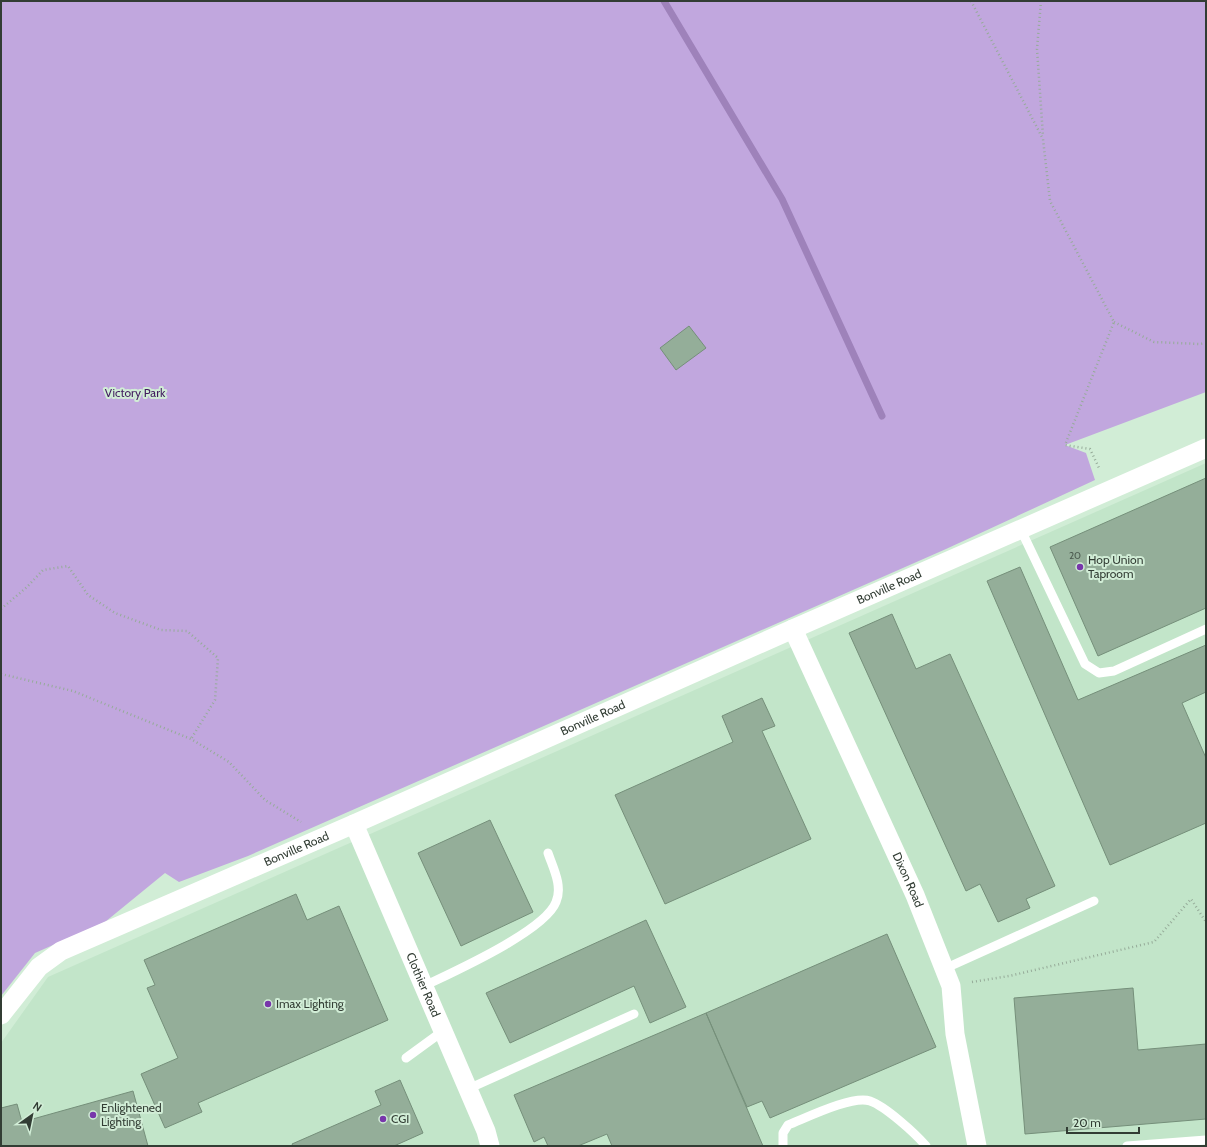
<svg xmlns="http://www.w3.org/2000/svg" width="1207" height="1147" font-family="Cabin,sans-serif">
	<rect width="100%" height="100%" fill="#d1edd6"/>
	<path fill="#c2e5c9" d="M 1206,463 L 1206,1146 L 1,1146 L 1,1043 L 48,977 Z"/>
	<path fill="#c1a7de" d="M 1,1 L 1206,1 L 1206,392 L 1065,445 L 1086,453 L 1095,480 L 946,549 L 248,856 L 179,882 L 165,873 L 105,922 L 35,953 L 1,996 Z"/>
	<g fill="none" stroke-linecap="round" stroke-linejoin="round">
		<path stroke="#9e82ba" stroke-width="7" d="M 664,1 L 782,199 L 882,416"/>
	</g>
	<path fill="#94ae99" stroke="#758f7a" d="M 689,326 L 706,348 L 676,370 L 660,348 Z
		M 1206,478 L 1206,608 L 1098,656 L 1050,547 Z
		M 1020,567 L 1078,700 L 1206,645 L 1206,692 L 1182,703 L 1206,758 L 1206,823 L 1110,865 L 987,581 Z
		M 892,614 L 916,669 L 950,654 L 1055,886 L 1026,899 L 1030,908 L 998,922 L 980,884 L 966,891 L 849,633 Z
		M 762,698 L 775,726 L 762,731 L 811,839 L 665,904 L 615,795 L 733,742 L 722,716 Z
		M 490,820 L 533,912 L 461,946 L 418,853 Z
		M 296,894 L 307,920 L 339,906 L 388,1020 L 198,1103 L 202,1112 L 165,1128 L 141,1074 L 178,1058 L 147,988 L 155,985 L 144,960 Z
		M 646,920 L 686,1007 L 650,1023 L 634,986 L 510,1043 L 486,993 Z
		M 887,934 L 936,1047 L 770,1118 L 762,1101 L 747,1107 L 706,1013 Z
		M 1133,988 L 1138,1050 L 1206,1044 L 1206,1119 L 1025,1134 L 1014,998 Z
		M 706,1013 L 763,1146 L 612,1146 L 607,1134 L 578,1146 L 548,1146 L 544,1137 L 534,1142 L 514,1095 Z
		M 400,1080 L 423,1133 L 394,1146 L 293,1146 L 292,1144 L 381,1105 L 375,1091 Z
		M 133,1091 L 148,1146 L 1,1146 L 1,1108 L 17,1104 L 22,1122 Z"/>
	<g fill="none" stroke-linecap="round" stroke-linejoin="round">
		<path stroke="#96ab99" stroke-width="2.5" stroke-dasharray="1 3" stroke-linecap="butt" d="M 971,1 L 1043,139 L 1050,201 L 1114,322 L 1065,445 L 1090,449 L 1100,470
			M 1041,1 L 1037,49 L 1043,136
			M 1114,322 L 1154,342 L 1200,344 L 1206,343
			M 1,609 L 27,587 L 43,570 L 68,566 L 88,595 L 115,613 L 161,630 L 187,631 L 218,658 L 215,700 L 191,739
			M 1,674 L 73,691 L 191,739 L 229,762 L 265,800 L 301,822
			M 972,982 L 1009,976 L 1154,942 L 1191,899 L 1206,922"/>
		<path stroke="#fff" stroke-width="9" d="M 1021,530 L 1085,664 L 1099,673 L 1114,671 L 1206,629
			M 944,969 L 1094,901
			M 424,986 C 453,972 545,931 556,902 C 563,886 553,868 548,853
			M 406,1058 L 443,1031
			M 468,1089 L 634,1014
			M 783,1146 L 783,1133 L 788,1125 C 806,1118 852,1095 870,1101 C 885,1106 916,1134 926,1146
			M 1127,1146 L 1206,1140"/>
		<g stroke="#fff" stroke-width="19">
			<path id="s1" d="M 793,629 L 915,895 L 951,986 L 955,1034 L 977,1146"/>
			<path id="s2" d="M 354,824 L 486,1131 L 490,1146"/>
			<path id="s3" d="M 1,1015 L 39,967 L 61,951 L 354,824 L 793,629 L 1206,448"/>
		</g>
	</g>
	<g fill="#7836ab" stroke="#d1edd6" stroke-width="1.5">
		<circle cx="1080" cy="567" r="4"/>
		<circle cx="268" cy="1004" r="4"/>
		<circle cx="93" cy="1115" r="4"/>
		<circle cx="383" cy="1119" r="4"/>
	</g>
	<g text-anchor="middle" stroke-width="4" stroke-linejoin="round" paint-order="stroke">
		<g font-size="10" fill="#4a594d">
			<text x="1075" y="559">20</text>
		</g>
		<g font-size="12" fill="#411b5f" stroke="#d1edd6">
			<text x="135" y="397">Victory Park</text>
		</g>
		<g font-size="12" fill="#323d34" stroke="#d1edd6" text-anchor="start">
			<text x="1088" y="564">Hop Union<tspan x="1088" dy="14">Taproom</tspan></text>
			<text x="276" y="1008">Imax Lighting</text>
			<text x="101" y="1112">Enlightened<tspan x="101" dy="14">Lighting</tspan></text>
			<text x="391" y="1123">CGI</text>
		</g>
		<g font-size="12" fill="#323d34" stroke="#d1edd6">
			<text dy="4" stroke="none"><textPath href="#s3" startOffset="993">Bonville Road</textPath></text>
			<text dy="4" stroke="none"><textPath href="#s3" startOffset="669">Bonville Road</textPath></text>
			<text dy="4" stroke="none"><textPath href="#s3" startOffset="345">Bonville Road</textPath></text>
			<text dy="4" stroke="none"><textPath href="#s1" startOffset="276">Dixon Road</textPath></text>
			<text dy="4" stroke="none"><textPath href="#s2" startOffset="175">Clothier Road</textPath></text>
		</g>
	</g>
	<rect width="1207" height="1147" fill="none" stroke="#323d34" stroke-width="4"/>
	<g transform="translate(32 1115) rotate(33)" stroke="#d1edd6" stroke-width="3" paint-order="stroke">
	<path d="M0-3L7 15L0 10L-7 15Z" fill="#323d34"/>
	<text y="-6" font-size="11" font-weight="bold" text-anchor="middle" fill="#323d34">N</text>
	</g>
	<path d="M1067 1127v6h72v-6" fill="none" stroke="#323d34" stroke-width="2"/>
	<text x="1073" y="1127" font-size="12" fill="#323d34" stroke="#d1edd6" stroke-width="3" paint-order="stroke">20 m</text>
</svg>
